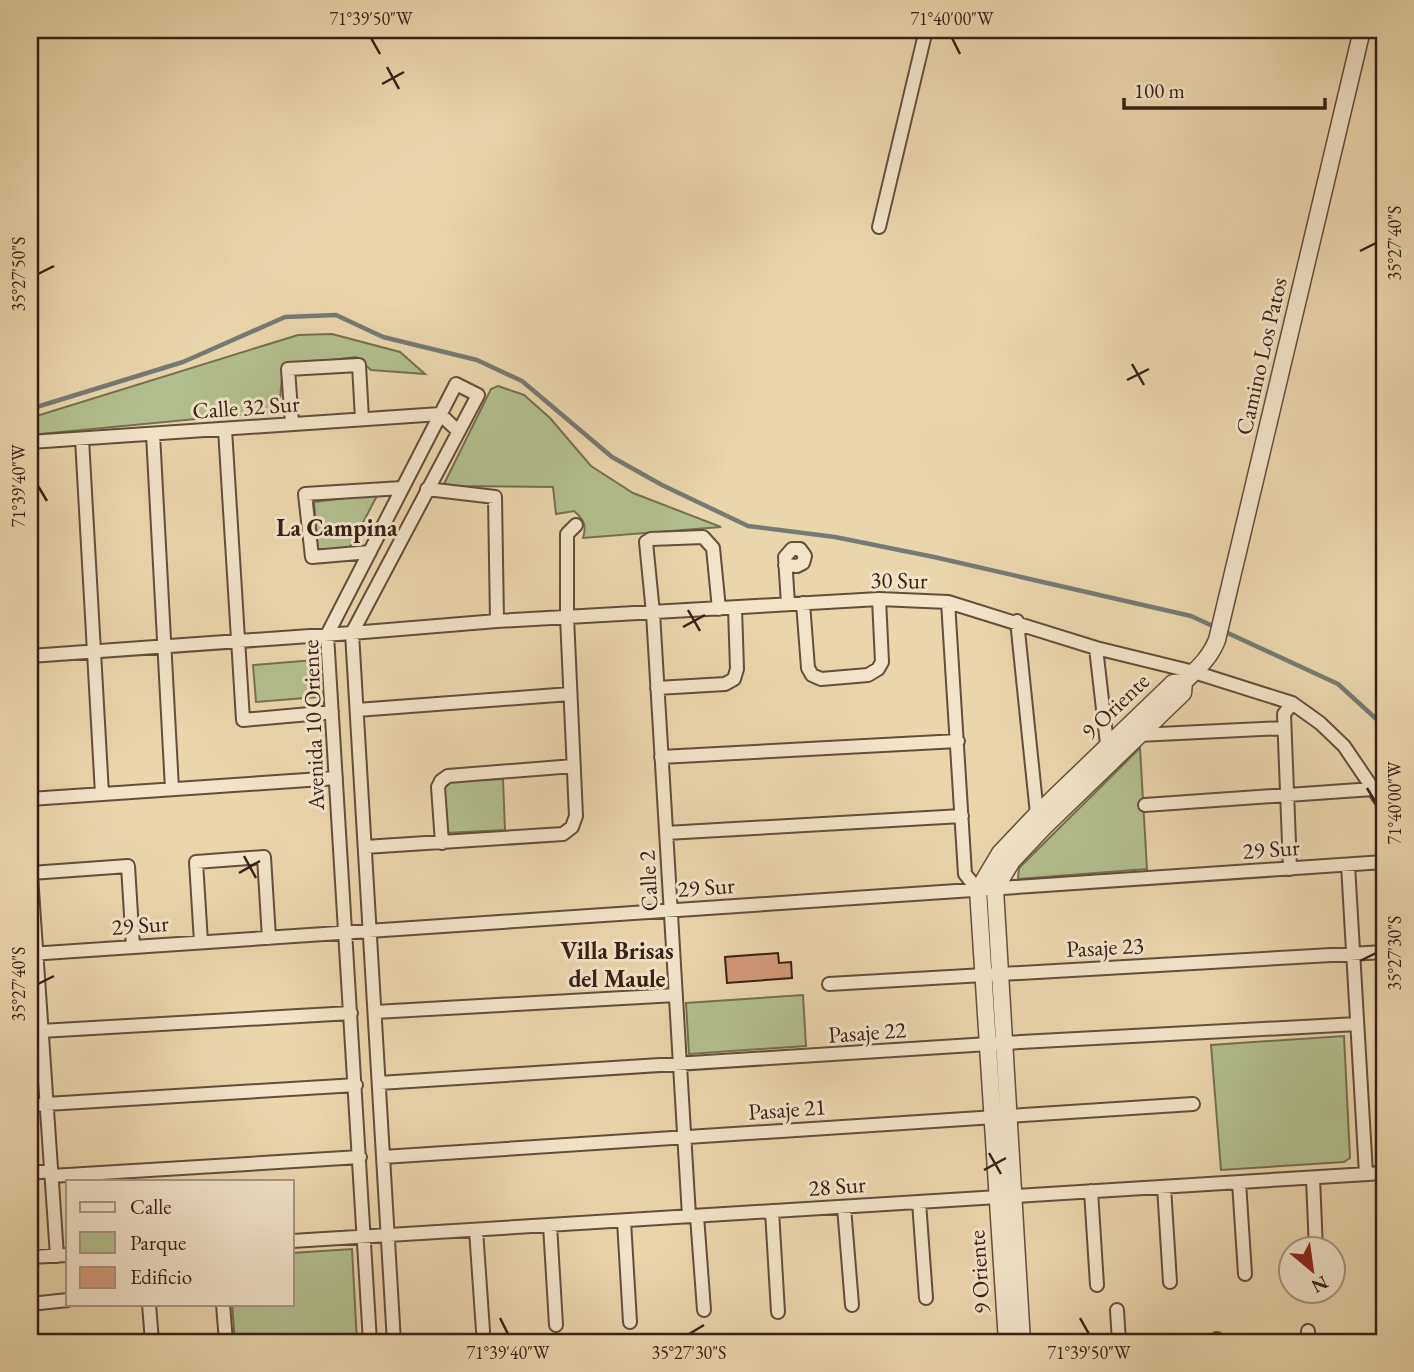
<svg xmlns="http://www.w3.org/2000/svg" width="1414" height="1372" font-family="'EB Garamond',serif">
	<rect width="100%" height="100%" fill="#ead6ab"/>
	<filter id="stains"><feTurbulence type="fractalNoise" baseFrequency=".00286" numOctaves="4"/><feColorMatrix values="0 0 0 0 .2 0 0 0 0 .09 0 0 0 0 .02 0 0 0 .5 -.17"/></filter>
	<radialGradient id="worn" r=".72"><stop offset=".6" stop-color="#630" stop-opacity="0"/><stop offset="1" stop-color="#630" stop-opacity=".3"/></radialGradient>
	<path fill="#b2bf8c" stroke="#747050" stroke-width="2" d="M 332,334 L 400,352 L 425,374 L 371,370 L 356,357 L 283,366 L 279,411 L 30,435 L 30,418 L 298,335 Z
		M 498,386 L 524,395 L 550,418 L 591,466 L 633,493 L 721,527 L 583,538 C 587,525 584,520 574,511 L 556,514 L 553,487 L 443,486 L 491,389 Z
		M 378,494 L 350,547 L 318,551 L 314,502 Z
		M 314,660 L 317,697 L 256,702 L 253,665 Z
		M 1140,748 L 1147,869 L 1018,879 L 1019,868 Z
		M 503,779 L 505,830 L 446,833 L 443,790 L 451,781 Z
		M 803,995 L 806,1046 L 689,1054 L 686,1003 Z
		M 1344,1036 L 1350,1158 L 1344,1162 L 1221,1170 L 1211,1045 Z
		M 352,1249 L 357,1342 L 235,1342 L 232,1304 L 292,1304 L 292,1253 Z"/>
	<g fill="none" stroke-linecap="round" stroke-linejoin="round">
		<path stroke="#757a76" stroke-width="4.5" d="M 30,409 L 183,362 L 285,317 L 336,315 L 383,337 L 477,360 L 522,381 L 612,457 L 662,485 L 748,526 L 835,537 L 934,557 L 1191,616 L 1338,684 L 1384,726"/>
	</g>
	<path fill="#d49a79" stroke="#372015" stroke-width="2" d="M 778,953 L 779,963 L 791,962 L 792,978 L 727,983 L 725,957 Z"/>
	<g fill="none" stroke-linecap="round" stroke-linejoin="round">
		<defs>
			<path id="minor" d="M 879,227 L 926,30
				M 292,424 L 288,369 L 359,365 L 362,419
				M 225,429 L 243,720 L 332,712
				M 153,434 L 172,789
				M 82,439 L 102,794
				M 30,442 L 440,414 L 458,431
				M 427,489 L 495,497 L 497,621
				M 370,552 L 312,557 L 305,494 L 402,488
				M 785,565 L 797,566 L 803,563 L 805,556 L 800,549 L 792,549 L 785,557 L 788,604
				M 948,602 L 965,874 L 978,890
				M 803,603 L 808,668 L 812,675 L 821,679 L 868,675 L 878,669 L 882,662 L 879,599
				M 1017,621 L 1037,814
				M 1096,648 L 1107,744
				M 30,656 L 352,633 L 497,621 L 879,599 L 948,602 L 1096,648 L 1194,672 L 1292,703 L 1320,723 L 1344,746 L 1384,805
				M 657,688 L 725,684 L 734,679 L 737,669 L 735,608
				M 357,710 L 570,694
				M 1138,735 L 1284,728
				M 661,757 L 958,741
				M 30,799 L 336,778
				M 1145,805 L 1373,789
				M 666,833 L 962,816
				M 442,843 L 438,787 L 441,781 L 448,776 L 574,766
				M 365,847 L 563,834 L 572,827 L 576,816 L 567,617 L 567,534 L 576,525
				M 30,861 L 57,1256
				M 1348,865 L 1366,1174
				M 1290,869 L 1284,714 L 1292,703
				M 31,873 L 128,866 L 133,947
				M 201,942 L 196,862 L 264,857 L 269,938
				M 30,954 L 1384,862
				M 829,984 L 1384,952
				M 375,1012 L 676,995
				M 41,1031 L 351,1013
				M 379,1083 L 1004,1043 L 1357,1024
				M 30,1105 L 356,1085
				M 383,1157 L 1193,1104
				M 30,1173 L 51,1171
				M 51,1176 L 360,1157
				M 1313,1178 L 1316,1250
				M 1239,1182 L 1245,1274
				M 1164,1187 L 1170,1282
				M 1091,1191 L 1097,1285
				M 919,1202 L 926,1298
				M 844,1207 L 852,1305
				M 772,1211 L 778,1312
				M 689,1216 L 653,613 L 646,542 L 651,539 L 703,537 L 713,548 L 719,609
				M 697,1216 L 704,1310
				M 624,1221 L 630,1322
				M 550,1225 L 556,1325
				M 476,1230 L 483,1331
				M 292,1241 L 1384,1173
				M 30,1257 L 68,1255
				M 30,1304 L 68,1300
				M 149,1304 L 152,1342
				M 223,1304 L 226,1342
				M 1117,1310 L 1119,1342
				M 1308,1331 L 1309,1342
				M 1217,1339 L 1217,1342
				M 370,1342 L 327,635 L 456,384 L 478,395 L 352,633 L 394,1342"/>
			<path id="tertiary" d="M 1184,682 C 1197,669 1210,658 1217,640 L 1362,30
				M 1007,1342 L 978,890 L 1000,853 L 1037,814 L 1173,683 L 1184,682 L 1183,693 L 1044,827 L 1012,861 L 995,889 L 1022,1342"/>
		</defs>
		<use href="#minor" stroke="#644e3a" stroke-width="16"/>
		<use href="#tertiary" stroke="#644e3a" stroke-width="19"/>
		<use href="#minor" stroke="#f1e4c8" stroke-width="12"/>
		<use href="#tertiary" stroke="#f1e4c8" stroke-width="16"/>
	</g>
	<path fill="none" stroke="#372015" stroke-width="2.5" d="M 371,38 L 380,54M 952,38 L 960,54M 387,67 L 399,89M 382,84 L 404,72M 1360,251 L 1376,243M 38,274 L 54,266M 1132,364 L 1144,385M 1127,380 L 1149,369M 38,486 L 47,501M 688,610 L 700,631M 683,627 L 705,615M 1367,788 L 1376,803M 244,856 L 256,878M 239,873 L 260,861M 1360,961 L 1376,953M 38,984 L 54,976M 989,1153 L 1001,1174M 984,1170 L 1006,1158M 500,1318 L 508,1334M 1080,1318 L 1089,1334M 689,1334 L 704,1325"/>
	<g text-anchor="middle" stroke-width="6" stroke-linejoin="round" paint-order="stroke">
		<g font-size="23" fill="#372015" stroke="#f1e4c8">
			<text transform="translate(1261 356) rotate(-77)" y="8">Camino Los Patos</text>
			<text transform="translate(246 407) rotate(-4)" y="8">Calle 32 Sur</text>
			<text transform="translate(899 580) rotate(1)" y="8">30 Sur</text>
			<text transform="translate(1115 706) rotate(-44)" y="8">9 Oriente</text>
			<text transform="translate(313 725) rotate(-92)" y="8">Avenida 10 Oriente</text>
			<text transform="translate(1271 849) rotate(-4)" y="8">29 Sur</text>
			<text transform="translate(648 881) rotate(-93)" y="8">Calle 2</text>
			<text transform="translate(706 887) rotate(-4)" y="8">29 Sur</text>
			<text transform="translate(140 925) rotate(-4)" y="8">29 Sur</text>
			<text transform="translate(1105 947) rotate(-3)" y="8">Pasaje 23</text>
			<text transform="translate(867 1032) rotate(-4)" y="8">Pasaje 22</text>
			<text transform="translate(787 1109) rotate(-4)" y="8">Pasaje 21</text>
			<text transform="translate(837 1186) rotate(-4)" y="8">28 Sur</text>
			<text transform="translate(979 1272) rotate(-94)" y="8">9 Oriente</text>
		</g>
		<g font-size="24" font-weight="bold" fill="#372015" stroke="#f1e4c8">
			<text x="337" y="536">La Campina</text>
			<text x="617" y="959">Villa Brisas<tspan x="617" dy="28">del Maule</tspan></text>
		</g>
	</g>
	<rect width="1414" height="1372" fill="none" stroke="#ead6ab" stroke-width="77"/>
	<rect x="66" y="1180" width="228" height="126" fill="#f1e4c8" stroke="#a79680" stroke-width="2"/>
	<rect x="80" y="1202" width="35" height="10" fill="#f1e4c8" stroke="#a79680" stroke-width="2"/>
	<text x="130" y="1214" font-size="21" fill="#372015">Calle</text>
	<rect x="80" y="1232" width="35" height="21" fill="#b2bf8c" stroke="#a79680" stroke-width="2"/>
	<text x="130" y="1250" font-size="21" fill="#372015">Parque</text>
	<rect x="80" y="1267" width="35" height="21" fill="#d49a79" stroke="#a79680" stroke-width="2"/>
	<text x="130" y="1284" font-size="21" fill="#372015">Edificio</text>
	<g transform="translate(1312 1270) rotate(151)"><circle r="33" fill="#f1e4c8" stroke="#a79680" stroke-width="2"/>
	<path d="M0-5L12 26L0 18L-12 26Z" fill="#8f2418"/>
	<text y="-10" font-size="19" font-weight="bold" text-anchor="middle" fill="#372015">N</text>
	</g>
	<path d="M1124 98v10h201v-10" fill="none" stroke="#372015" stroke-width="3.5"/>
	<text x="1134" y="98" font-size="21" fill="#372015" stroke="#f1e4c8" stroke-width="5" paint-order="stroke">100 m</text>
	<rect x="38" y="38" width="1338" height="1296" fill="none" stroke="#372015" stroke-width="2.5"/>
	<g font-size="18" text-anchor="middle" fill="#372015">
		<text x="371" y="25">71°39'50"W</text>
		<text x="952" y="25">71°40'00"W</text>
		<text transform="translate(1395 243) rotate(-90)" y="6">35°27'40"S</text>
		<text transform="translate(19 274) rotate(-90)" y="6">35°27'50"S</text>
		<text transform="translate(19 486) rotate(-90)" y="6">71°39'40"W</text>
		<text transform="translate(1395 803) rotate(-90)" y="6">71°40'00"W</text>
		<text transform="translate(1395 953) rotate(-90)" y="6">35°27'30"S</text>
		<text transform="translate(19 984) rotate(-90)" y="6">35°27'40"S</text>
		<text x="508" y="1359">71°39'40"W</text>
		<text x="689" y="1359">35°27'30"S</text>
		<text x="1089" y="1359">71°39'50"W</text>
	</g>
	<rect width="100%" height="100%" filter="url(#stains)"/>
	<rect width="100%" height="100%" fill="url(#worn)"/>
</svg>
